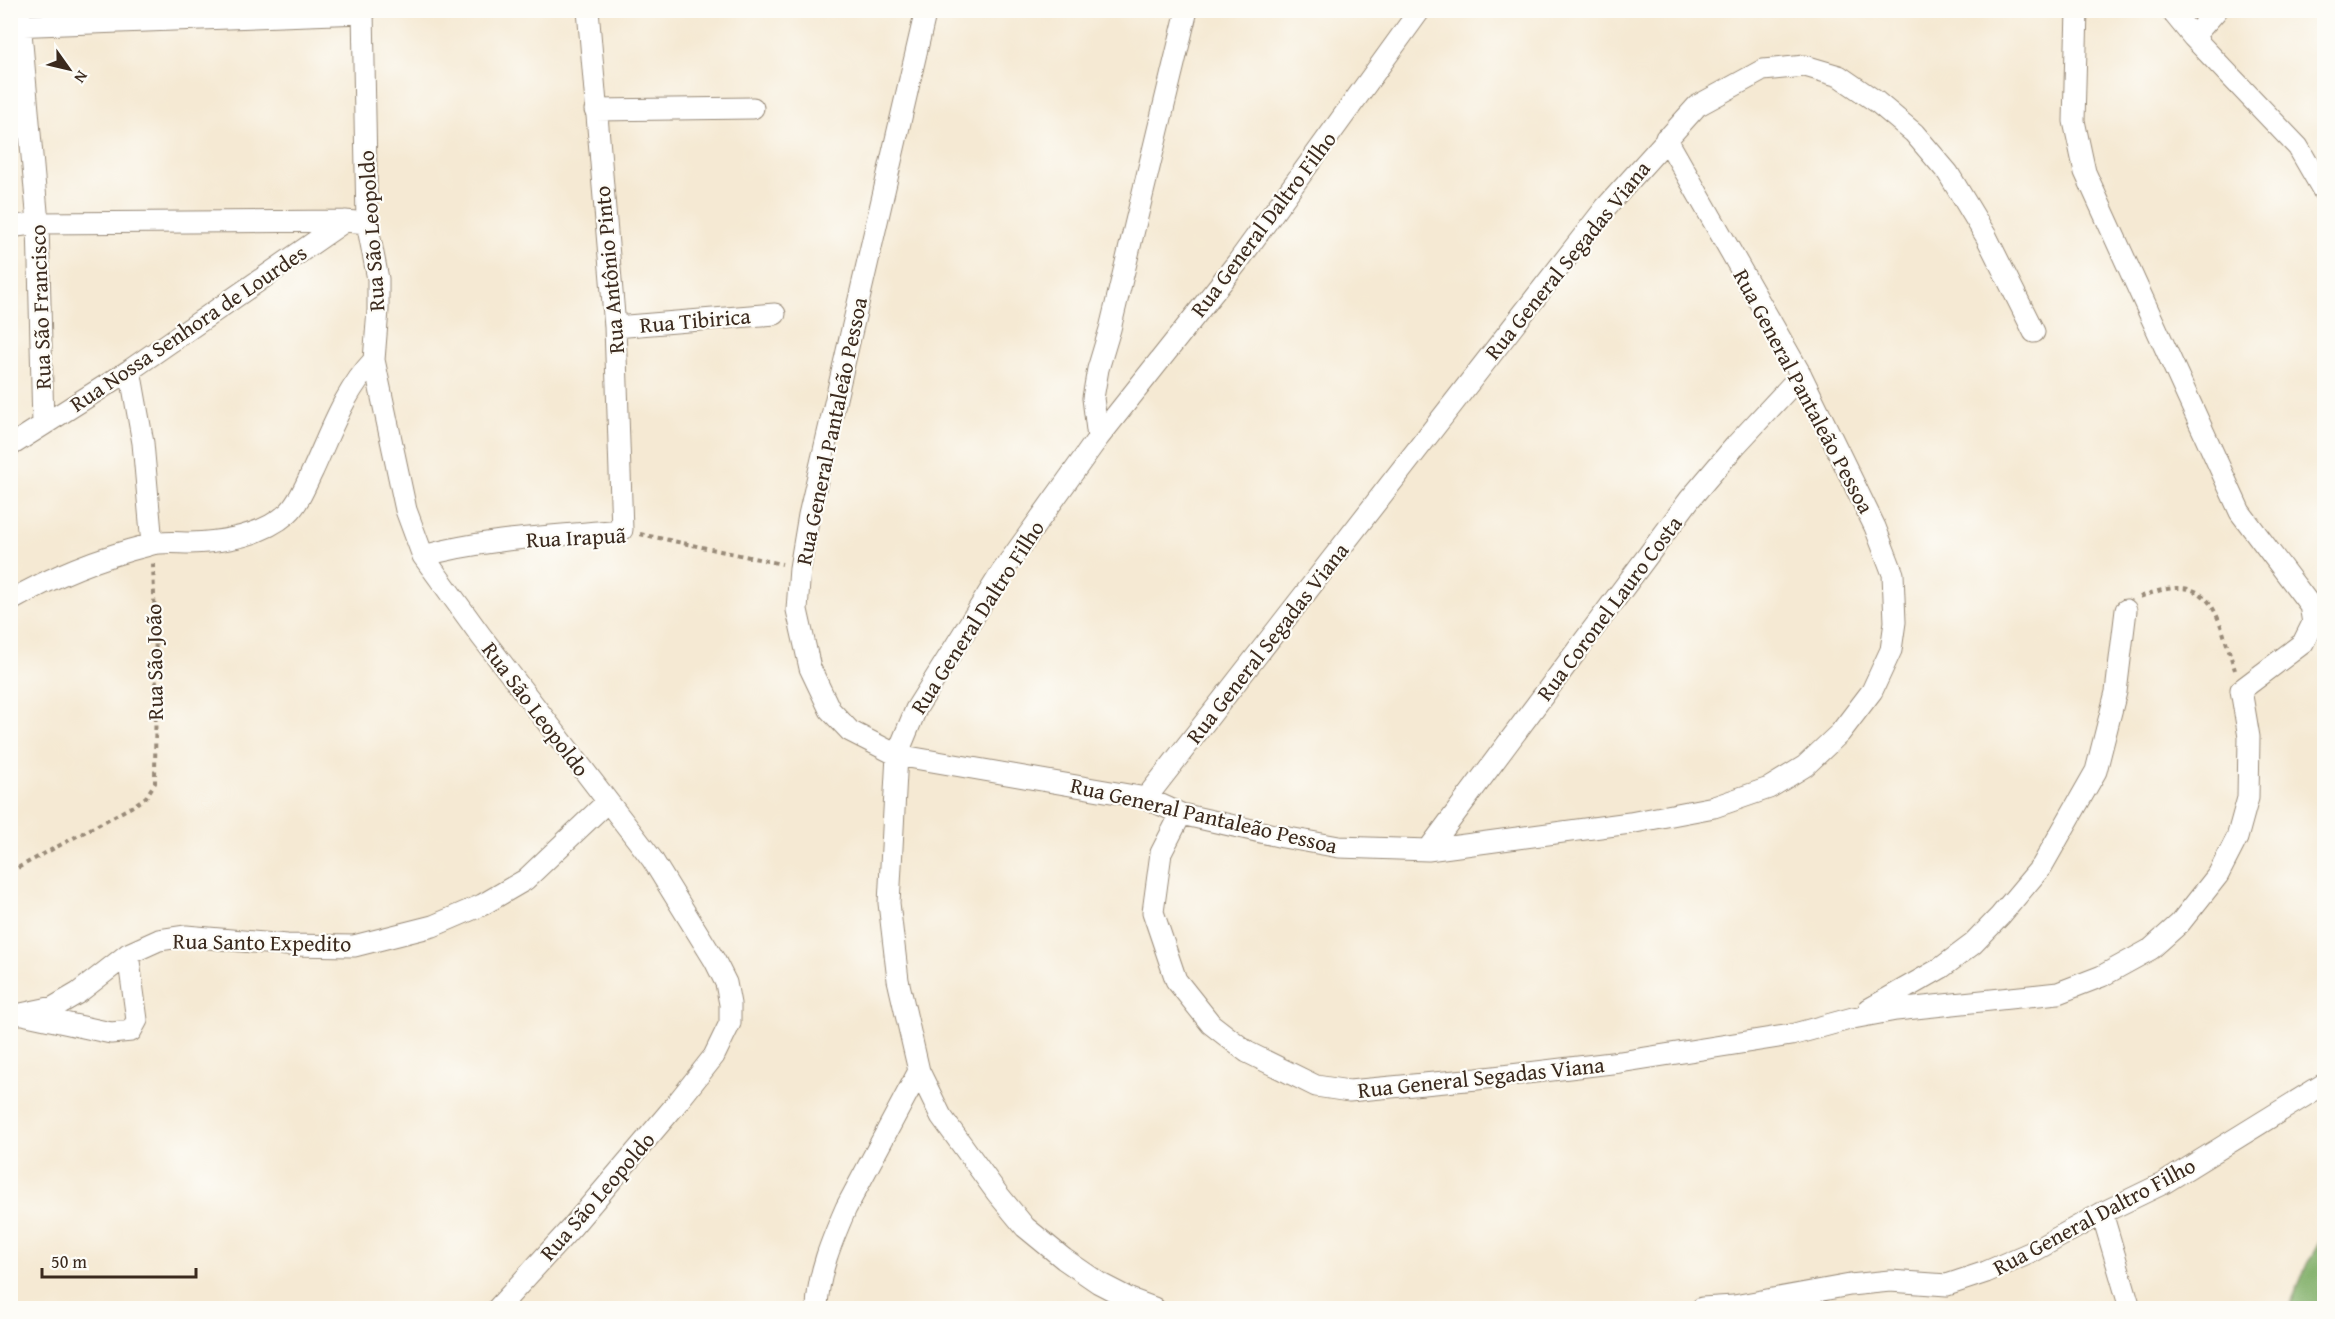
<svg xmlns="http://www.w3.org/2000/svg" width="2335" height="1319" font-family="'Gentium Book Plus',serif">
	<rect width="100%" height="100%" fill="#fdfcf7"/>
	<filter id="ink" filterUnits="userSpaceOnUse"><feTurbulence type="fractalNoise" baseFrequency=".0167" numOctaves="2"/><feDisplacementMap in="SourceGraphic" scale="12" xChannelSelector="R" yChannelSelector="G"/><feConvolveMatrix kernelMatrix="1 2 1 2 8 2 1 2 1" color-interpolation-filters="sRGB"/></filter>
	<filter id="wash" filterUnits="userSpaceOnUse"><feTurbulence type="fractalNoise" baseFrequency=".008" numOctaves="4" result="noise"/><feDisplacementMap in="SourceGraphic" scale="24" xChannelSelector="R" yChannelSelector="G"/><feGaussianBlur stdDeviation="1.35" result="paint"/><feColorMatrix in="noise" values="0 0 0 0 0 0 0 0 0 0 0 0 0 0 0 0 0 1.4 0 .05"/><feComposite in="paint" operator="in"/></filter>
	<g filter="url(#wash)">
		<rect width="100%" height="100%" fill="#f5e9d3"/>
		<path fill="#80af68" stroke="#5e6c43" stroke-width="1.5" d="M 2324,1234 L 2324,1308 L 2289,1308 L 2307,1264 Z"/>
	</g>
	<g filter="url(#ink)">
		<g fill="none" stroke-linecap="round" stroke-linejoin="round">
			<defs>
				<path id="street" d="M 19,10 L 38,223 L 43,425
					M 363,10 L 367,223 L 378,279 L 378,310 L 374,360 L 406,510 L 423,556 L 481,636 L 652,859 L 715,961 L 726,983 L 730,1004 L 730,1023 L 714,1056 L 673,1108 L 572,1227 L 498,1308
					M 926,10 L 809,515 L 800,568 L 797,610 L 810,668 L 830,710 L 850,731 L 897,755 L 1146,798 L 1181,814 L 1283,837 L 1339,847 L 1428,850 L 1630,823 L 1714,807 L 1769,788 L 1805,766 L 1840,733 L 1872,691 L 1891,650 L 1895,622 L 1893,574 L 1875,527 L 1801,375 L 1666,138
					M 2171,10 L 2193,37 L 2298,147 L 2324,192
					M 10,26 L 363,13
					M 2193,37 L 2217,10
					M 595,110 L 753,108
					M 10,227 L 38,223 L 345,221
					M 615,327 L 775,314
					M 130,370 L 143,443 L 152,544
					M 1098,438 L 1093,398 L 1098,369 L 1110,329 L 1187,10
					M 10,446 L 130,370 L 345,221 L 367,223
					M 423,556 C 487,538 556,536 622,530 L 615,327 L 588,10
					M 10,601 C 53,576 101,557 149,545 C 162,541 177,543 190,543 C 223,542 262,536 288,513 C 299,503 306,484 313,470 C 331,431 344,392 374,360
					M 1146,798 L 1606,207 L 1697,106 L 1763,70 L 1805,66 L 1839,76 L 1877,102 L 1914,133 L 1948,173 L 1986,236 L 2034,332
					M 1181,814 L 1161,853 L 1153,912 L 1176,980 L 1211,1024 L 1247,1052 L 1316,1086 L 1349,1091 L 1477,1079 L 1620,1062 L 1791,1035 L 1853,1018 L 1896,1010 L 2058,993 L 2102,976 L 2151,949 L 2180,923 L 2218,875 L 2237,838 L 2248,798 L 2249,737 L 2241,690 L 2303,643 L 2313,623 L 2310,605 L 2240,512 L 2085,172 L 2074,121 L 2077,10
					M 1428,850 L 1690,499 L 1735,446 L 1801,375
					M 1869,1009 L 1941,968 L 1973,944 L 2000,916 L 2042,866 L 2096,771 L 2116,692 L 2126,610
					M 21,1014 L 54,1007 L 78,993 L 128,954 L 159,940 L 186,936 L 287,945 L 354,946 L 433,926 L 482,905 L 525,880 L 607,802
					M 27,1015 L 111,1033 L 131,1031 L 137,1020 L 128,954
					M 2102,1213 L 2130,1308
					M 817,1308 C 818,1273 832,1240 846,1208 L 919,1071
					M 1154,1308 L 1130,1299 L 1099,1283 L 1064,1259 L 1025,1227 L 997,1193 L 941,1116 L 919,1071 L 898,980 L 889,903 L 897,755 L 916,709 L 1001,573 L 1098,438 L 1237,263 L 1420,10
					M 1702,1308 L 1734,1306 L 1850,1285 L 1890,1281 L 1947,1285 L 1986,1272 L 2032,1252 L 2102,1213 L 2164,1183 L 2324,1084"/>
			</defs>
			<use href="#street" stroke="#988a78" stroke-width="23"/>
			<path stroke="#988a78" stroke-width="4" stroke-dasharray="4.5 4.5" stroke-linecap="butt" d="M 640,534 L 782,564
				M 2140,597 C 2214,568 2216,613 2235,670
				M 10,872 L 133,806 L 146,797 L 155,783 L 156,658 L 153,563"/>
			<use href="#street" stroke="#fff" stroke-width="21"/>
		</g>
	</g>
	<g text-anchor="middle" stroke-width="4.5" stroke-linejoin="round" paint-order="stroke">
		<g font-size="22" fill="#3b2a1e" stroke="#fdfcf7">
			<text transform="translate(1263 224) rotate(-53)" y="8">Rua General Daltro Filho</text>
			<text transform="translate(371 231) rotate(-94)" y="8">Rua São Leopoldo</text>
			<text transform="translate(1567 260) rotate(-51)" y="8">Rua General Segadas Viana</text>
			<text transform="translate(609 270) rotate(-95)" y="8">Rua Antônio Pinto</text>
			<text transform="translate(40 307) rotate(-92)" y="8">Rua São Francisco</text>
			<text transform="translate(695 320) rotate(-5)" y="8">Rua Tibirica</text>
			<text transform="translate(188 328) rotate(-34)" y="8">Rua Nossa Senhora de Lourdes</text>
			<text transform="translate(1804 391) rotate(62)" y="8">Rua General Pantaleão Pessoa</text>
			<text transform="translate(831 431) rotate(-78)" y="8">Rua General Pantaleão Pessoa</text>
			<text transform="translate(576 537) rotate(-3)" y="8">Rua Irapuã</text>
			<text transform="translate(1609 608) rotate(-53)" y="8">Rua Coronel Lauro Costa</text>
			<text transform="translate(977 617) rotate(-57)" y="8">Rua General Daltro Filho</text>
			<text transform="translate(1267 643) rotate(-52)" y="8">Rua General Segadas Viana</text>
			<text transform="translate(154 662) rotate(-91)" y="8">Rua São João</text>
			<text transform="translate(536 709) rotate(53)" y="8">Rua São Leopoldo</text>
			<text transform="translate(1204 815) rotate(13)" y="8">Rua General Pantaleão Pessoa</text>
			<text transform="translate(262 942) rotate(1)" y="8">Rua Santo Expedito</text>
			<text transform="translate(1481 1077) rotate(-6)" y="8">Rua General Segadas Viana</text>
			<text transform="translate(597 1196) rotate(-49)" y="8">Rua São Leopoldo</text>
			<text transform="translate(2094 1216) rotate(-28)" y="8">Rua General Daltro Filho</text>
		</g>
	</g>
	<rect width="2335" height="1319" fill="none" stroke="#fdfcf7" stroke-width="36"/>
	<g transform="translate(69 69) rotate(124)" stroke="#fdfcf7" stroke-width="4.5" paint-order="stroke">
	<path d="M0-4.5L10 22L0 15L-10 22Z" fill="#3b2a1e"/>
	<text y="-9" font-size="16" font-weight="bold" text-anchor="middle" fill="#3b2a1e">N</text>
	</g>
	<path d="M42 1268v9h154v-9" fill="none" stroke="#3b2a1e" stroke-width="3"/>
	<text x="51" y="1268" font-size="18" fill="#3b2a1e" stroke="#fdfcf7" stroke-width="4.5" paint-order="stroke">50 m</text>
</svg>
